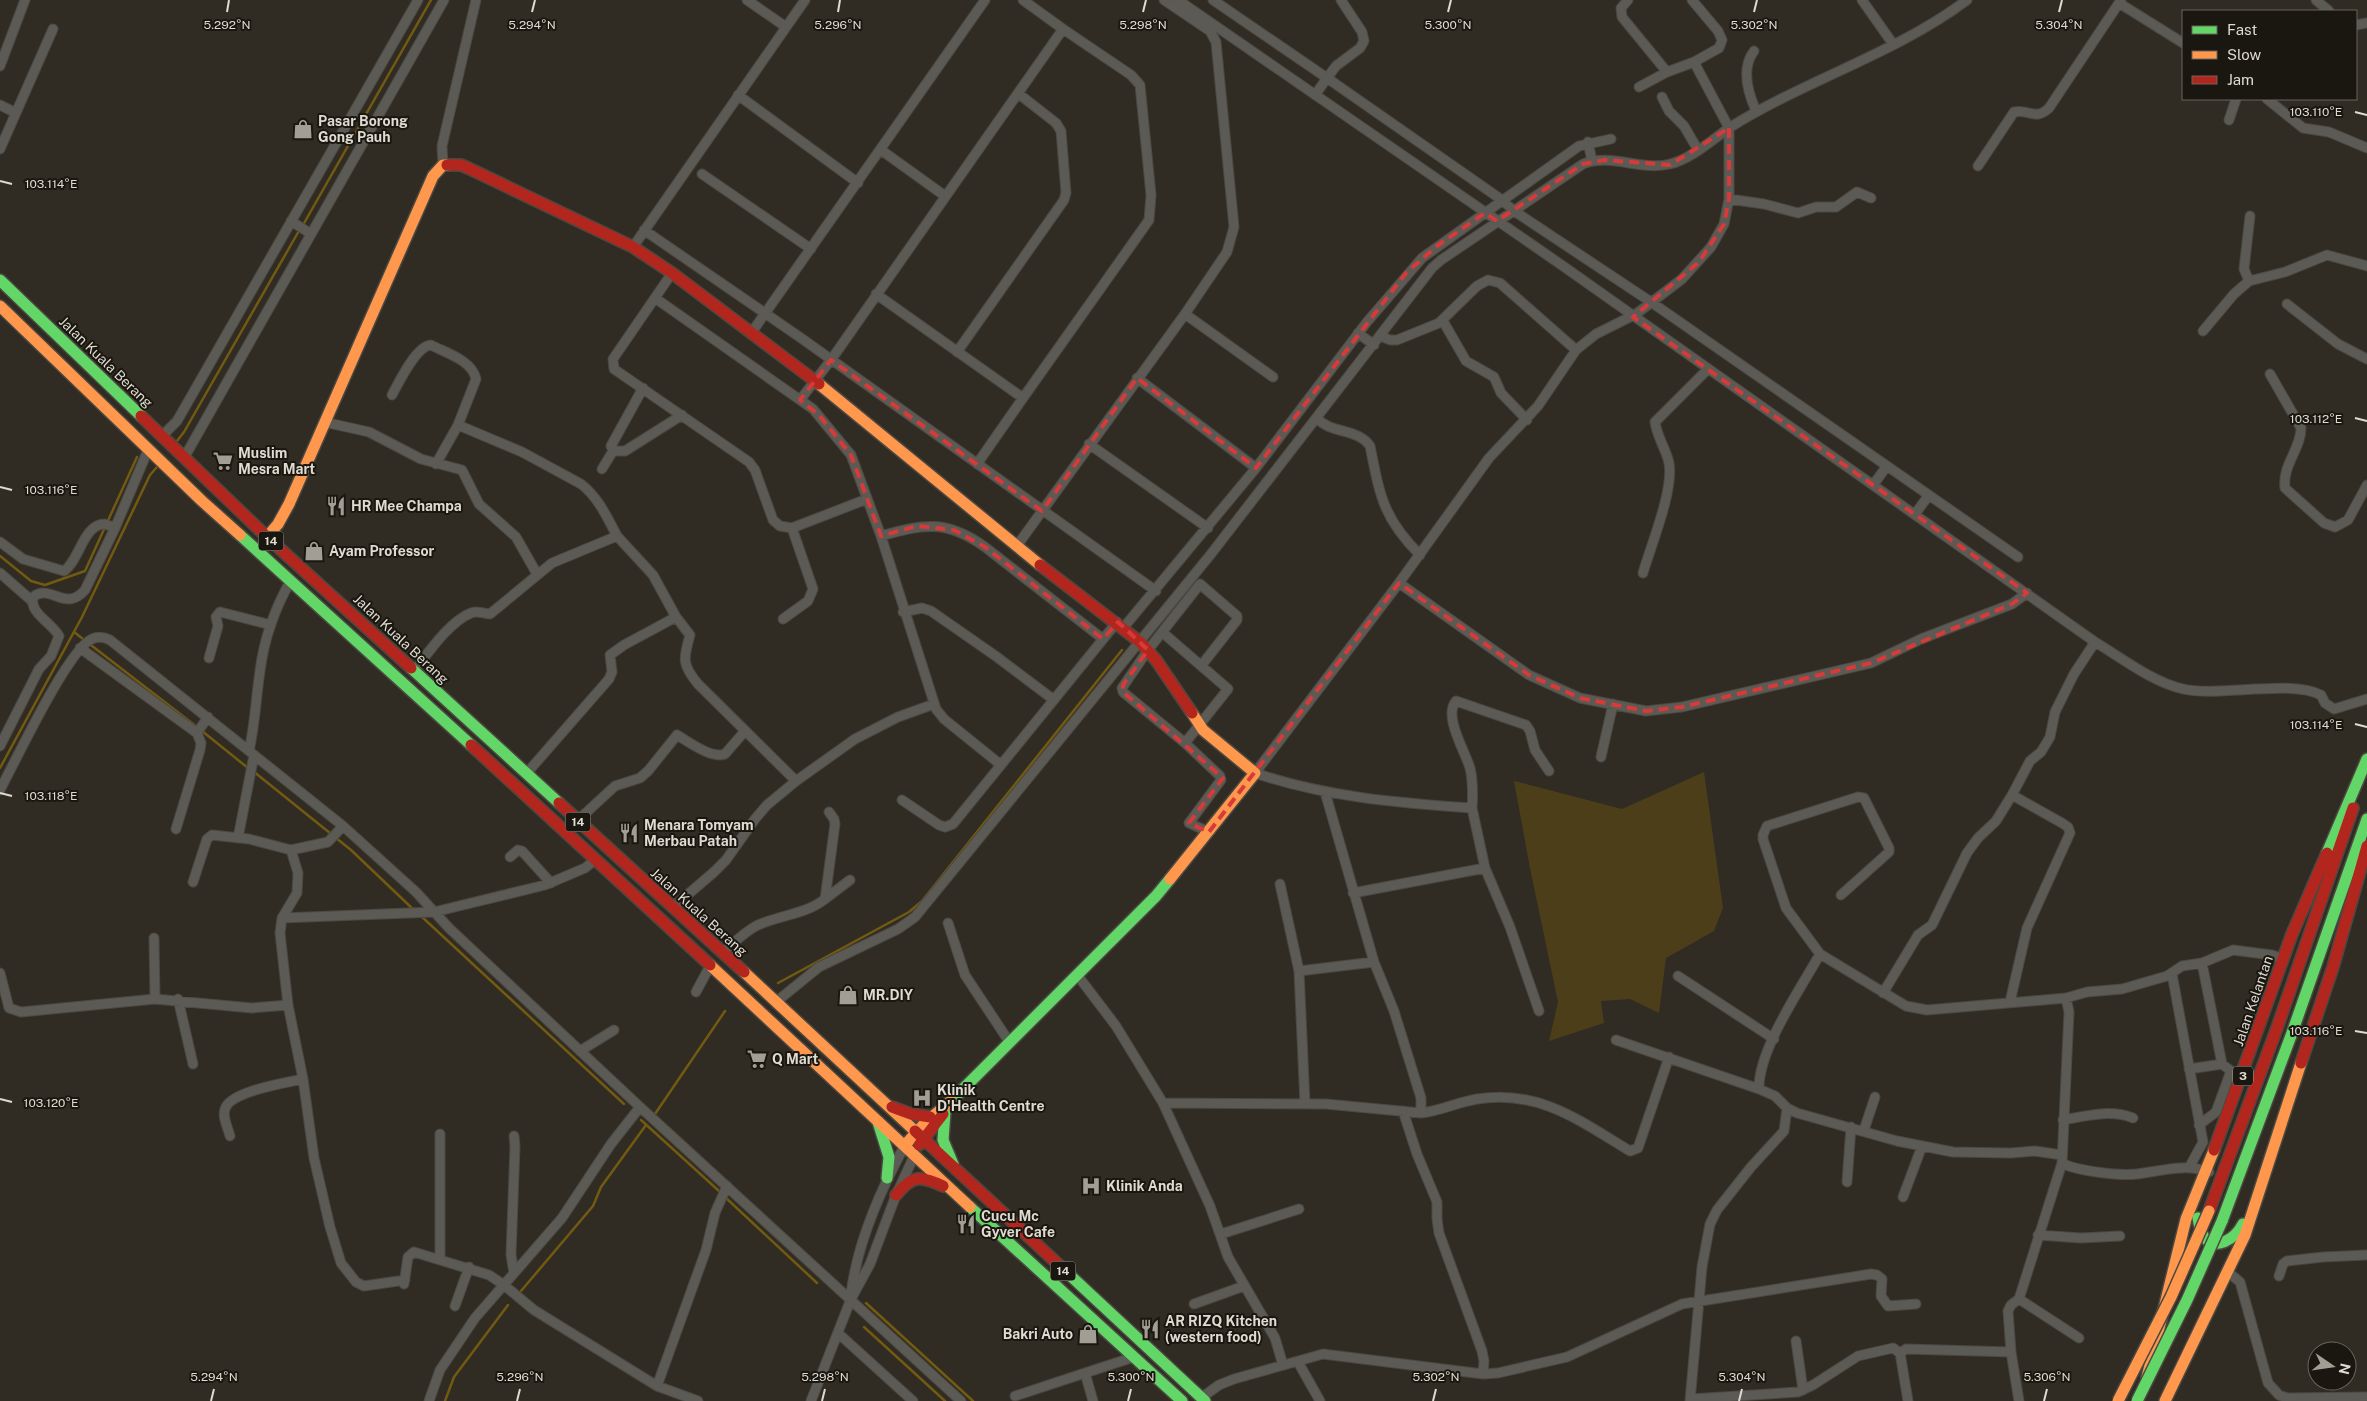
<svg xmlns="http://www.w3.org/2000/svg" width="2367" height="1401" font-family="'Public Sans',sans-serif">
	<rect width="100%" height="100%" fill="#302c24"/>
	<path fill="#4d3e1a" d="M 1704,772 L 1723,908 L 1714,931 L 1666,958 L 1659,1013 L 1630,999 L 1601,1001 L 1604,1023 L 1549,1041 L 1558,1002 L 1530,868 L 1514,781 L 1622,809 Z"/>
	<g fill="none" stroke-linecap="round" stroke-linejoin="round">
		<path stroke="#725a10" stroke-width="2.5" d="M 303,225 L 431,0
			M 177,441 L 184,432 L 300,229
			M 0,556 L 31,581 L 45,585 L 85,571 L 137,457
			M 74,632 L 197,727
			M 202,731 L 248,768
			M 0,768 L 82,617 L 150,475 L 157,467
			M 253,771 L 351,850 L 415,911
			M 421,916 L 624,1104
			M 778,983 L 909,912 L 922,901 L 1122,650
			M 655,1114 L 725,1011
			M 641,1120 L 719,1191
			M 726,1198 L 817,1283
			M 521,1291 L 593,1206 L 601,1187 L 646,1125
			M 866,1303 L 973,1401
			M 864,1327 L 945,1401
			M 445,1401 L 454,1377 L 508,1305"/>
		<defs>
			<path id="street" d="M 747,0 L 786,27
				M 1178,0 L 1563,266 L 2095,642 C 2122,658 2152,682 2183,689 C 2220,697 2291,679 2321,695 L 2325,703 L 2334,709 L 2367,699
				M 1213,0 L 1327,78 L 1315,95
				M 1341,0 L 1362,32 L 1364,41 L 1360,48 L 1336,66 L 1327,78 L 1502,200 L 1514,211 L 1651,302 L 2018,557
				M 1628,0 L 1621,8 L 1622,17 L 1667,72
				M 1862,0 L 1893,44
				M 2121,0 L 2119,3 L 2183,43
				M 2316,0 L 2329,11
				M 2356,25 L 2367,23
				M 1754,51 C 1741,68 1748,93 1756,111
				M 0,66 L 25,0
				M 1639,87 L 1667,72 L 1694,62
				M 738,95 L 858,183
				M 1662,97 L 1669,111 L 1684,126 L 1698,150
				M 2267,99 L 2303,128 L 2329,132 L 2367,148
				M 0,105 L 16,113
				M 2229,120 L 2236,99
				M 1588,142 L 1592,161
				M 0,149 L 53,29
				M 881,150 L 945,196
				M 443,165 L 442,146 L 476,0
				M 1978,166 L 2014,112 C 2030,109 2035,121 2049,108 L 2119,3
				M 702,174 L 811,249
				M 1729,199 L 1764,204 L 1798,213 L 1816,207 L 1836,207 L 1857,192 L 1871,198
				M 2250,216 L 2244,269 L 2249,281 L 2285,272 L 2327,255 L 2367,266
				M 291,221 L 311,234
				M 644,230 L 801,338 L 1156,591
				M 633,247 L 805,0
				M 672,273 L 613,359 L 614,369 L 749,462 L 755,470 L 773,520 L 780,526 L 792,528 L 867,499
				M 876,294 L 1023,398 L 977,464
				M 655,298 L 813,409 L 851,455 L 881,536 L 936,709 L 944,719 L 1001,765
				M 2287,304 L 2338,344 L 2367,359
				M 1185,314 L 1273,377
				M 1443,321 L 1466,361 L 1494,377 L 1501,393 L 1527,420
				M 2203,331 L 2234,294 L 2249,281
				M 752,332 L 985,0
				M 1358,333 L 1374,345
				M 1381,336 L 1390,340 L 1397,340 L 1439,323 L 1477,286 L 1488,280 L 1500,283 L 1576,350
				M 957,352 L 1064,200 L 1066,193 L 1061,131 L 1056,123 L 1019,94
				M 2270,374 L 2301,428 C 2301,449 2282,465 2285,488 L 2324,523 L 2335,527 L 2348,520 L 2367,485
				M 1137,378 L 1256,468
				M 643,388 L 611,446 L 613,451 L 625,451 L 682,415
				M 392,395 C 399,382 416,346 431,345 C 446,353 472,360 476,379 L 458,425 L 436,464
				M 1023,398 L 1149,220 L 1151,195 L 1140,85 L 1131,75 L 1063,29
				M 800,400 L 831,360 L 1063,29 L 1023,0
				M 1317,418 C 1330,434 1358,428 1370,446 C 1380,496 1383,518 1420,555
				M 324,422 L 369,432 L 421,459 L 462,470 L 479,504 L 516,537 L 537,574
				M 162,436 L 177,421 L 418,0
				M 1089,444 L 1208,528
				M 184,458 L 444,0
				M 602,469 L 613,451
				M 1873,485 L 1887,466
				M 1915,514 L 1929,495
				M 617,536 L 653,575 L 676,617 L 690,635 C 683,659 682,665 698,684 L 796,781
				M 881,536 C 924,524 946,519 985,547 L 1103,639
				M 0,542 L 23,559 L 64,571 C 80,560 83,524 105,524 L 115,528
				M 1016,547 L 1185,314 L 1227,252 L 1234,227 L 1216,42 L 1210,31 L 1164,0
				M 0,573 L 32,601
				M 1643,573 C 1651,545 1674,490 1669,463 C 1666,449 1657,437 1655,422 L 1708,369
				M 1399,583 L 1529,675 L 1580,698 L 1646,711 L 1682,707 L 1871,663 L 1921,639 L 2012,604 L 2027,593
				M 903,612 L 922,608 L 931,611 L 997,657 L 1054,700
				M 783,619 L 808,601 L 813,589 L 792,528
				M 1124,627 L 1256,468 L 1367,322 L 1422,258 L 1579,146 L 1611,139
				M 1162,632 L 1228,689 L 1185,743
				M 80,648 L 197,733 L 208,717
				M 209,658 L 218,626 L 216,617 L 220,612 L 271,625
				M 1201,666 L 1237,620 L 1237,616 L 1200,584 L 1148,650 L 1122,688 L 1123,692 L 1185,743 L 1220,776 L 1221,780 L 1189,823 L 1209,832
				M 414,671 C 428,653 450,621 471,613 C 477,610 484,614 490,614 L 552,563 L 617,536 C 607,517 598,497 581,484 L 522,452 L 458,425
				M 0,746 L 39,669 L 51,656 L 59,636 C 52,623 29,613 33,597 C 51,583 65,613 85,590 L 115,528 L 148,450
				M 249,751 C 255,724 256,698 260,671 C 264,639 275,608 291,580
				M 1601,757 L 1613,704
				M 1549,771 L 1535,750 L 1530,731 L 1526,725 L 1456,701 C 1443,716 1465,751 1470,768 C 1473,781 1473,794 1472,808 C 1399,803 1325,797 1255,773 L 1399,583 L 1489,458 L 1538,406 L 1576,350 L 1596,334 L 1636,314 L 1682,279 L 1711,247 L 1724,224 L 1729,199 L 1729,128 C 1805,80 1895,54 1967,0
				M 526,774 L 609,679 L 612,672 L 610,655 L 624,645 L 676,617
				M 0,790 C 15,762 68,649 92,639 C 98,636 104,637 110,640 L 343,826 L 416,892 L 449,928 L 640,1107 L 961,1401
				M 902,800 L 939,825 L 945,827 L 953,824 L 1117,622
				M 577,821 L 615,786 L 640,778 L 648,771 L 677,735 C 689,742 711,759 725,754 L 745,731
				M 343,826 L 328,842 L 291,850 L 298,873 L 297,893 L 282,918 L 280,933 L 288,1005 L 303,1079 L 314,1158 L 330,1227 L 341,1263 L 356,1282 L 364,1286 L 405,1280
				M 176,829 L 200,750 L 201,743 L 197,733
				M 238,838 L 254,755
				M 510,857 L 518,850 L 522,851 L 551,883
				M 1485,868 L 1510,927 L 1539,1011
				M 193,882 L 207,839 L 212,835 L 249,839 L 291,850
				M 1280,884 L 1299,971 L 1305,1104
				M 1353,893 L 1485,868 L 1472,808
				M 1841,895 L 1889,852 L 1889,848 L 1864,798 L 1858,797 L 1767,826 L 1763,835 L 1763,839 L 1786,908 L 1820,954 L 1906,1006 L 1927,1010 L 2066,998 L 2087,992 L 2122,989 L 2167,976 L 2182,966 L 2202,963 L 2233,950 L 2272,955 L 2283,959
				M 825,899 L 850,880
				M 672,908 L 714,872 L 726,860 L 755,819 L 767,805 L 796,781 L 855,739 L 898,717 L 934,704
				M 282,918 L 434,912 L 545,885 L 585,868 L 595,860
				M 948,923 L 965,975 L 1010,1043
				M 154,938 L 155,999
				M 722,953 C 733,944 743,933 756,926 C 778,915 805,915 825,899 L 835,824 L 834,819 L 829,812
				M 2202,963 L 2222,1064
				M 1299,971 L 1374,962
				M 0,973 L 9,1008 L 21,1012 L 155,999 L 252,1008 L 288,1005
				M 2172,974 L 2203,1142 L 2190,1166
				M 1078,976 L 1116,1026 L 1163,1103 L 1210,1206 L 1228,1257 L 1275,1338 L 1283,1365
				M 1678,976 L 1774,1039
				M 696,992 L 711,964
				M 1883,993 L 1918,935 L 1932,925 L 1967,853 L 1978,838 L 1996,821 L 2012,795
				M 2066,998 L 2069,1012 L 2062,1163 C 2076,1171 2120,1176 2137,1174 C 2161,1171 2186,1163 2209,1172
				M 178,999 L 193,1064
				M 776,1002 L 819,967 L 898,929 L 915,917 L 1211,554 L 1432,268 L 1441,260 L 1583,164 C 1611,153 1641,171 1670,164 C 1691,159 1712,140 1729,128 L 1694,62 L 1719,48 L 1722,40 L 1718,31 L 1692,0
				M 2010,1002 L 2027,928 L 2070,833 L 2068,827 L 2062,823 L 2012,795 L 2030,761 L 2041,752 L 2050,737 L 2055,712 L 2074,674 L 2095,642
				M 1616,1040 L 1759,1089 L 1775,1096 L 1787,1108 L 1784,1131 L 1751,1167 L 1717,1210 L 1710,1224 L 1702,1267 L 1690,1401
				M 580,1051 L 614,1030
				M 2189,1069 L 2222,1064 L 2231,1071 L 2216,1112 L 2199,1125
				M 1759,1089 C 1758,1050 1801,988 1820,954
				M 1163,1103 L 1326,1104 L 1421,1113 L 1421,1098 L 1394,1011 L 1374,962 L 1325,792
				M 1787,1108 L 1797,1113 L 1897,1141 L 1953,1152 L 2011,1153 L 2035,1151 L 2062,1155
				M 1403,1111 L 1417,1154 L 1437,1202 L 1437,1219 L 1439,1233 L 1482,1351 L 1484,1361 L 1483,1374
				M 1421,1113 C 1441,1111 1458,1102 1477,1099 C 1539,1089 1580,1121 1630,1151 L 1638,1148 L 1669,1057
				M 2063,1120 C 2086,1116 2111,1109 2133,1118
				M 1864,1130 L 1875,1097
				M 440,1134 L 440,1259
				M 230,1136 C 228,1128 222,1117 225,1109 C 230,1091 286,1083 303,1079
				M 514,1136 L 515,1146 L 511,1255 L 514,1273
				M 1847,1182 L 1851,1127
				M 1903,1197 L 1922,1146
				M 1221,1234 L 1299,1209
				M 2038,1235 L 2081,1238 L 2120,1236
				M 2228,1272 L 2240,1282 L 2268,1383 L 2279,1395 L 2287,1398 L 2367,1397
				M 2279,1276 L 2283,1264 L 2287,1261 L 2323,1257 L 2367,1255
				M 404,1284 L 408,1257 L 414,1252 L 489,1275 L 504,1285 L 534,1310 L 657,1386 L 698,1401
				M 851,1294 C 857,1244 881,1189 905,1145
				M 2019,1299 L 2079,1338
				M 1194,1304 L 1244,1286
				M 455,1306 L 469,1267
				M 839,1334 L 913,1401
				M 1796,1341 L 1803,1390
				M 1900,1353 L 1906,1349 L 2011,1352
				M 1298,1362 L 1320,1401
				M 657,1386 L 706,1250 L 715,1213 L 727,1186
				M 1015,1396 L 1085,1373
				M 1201,1398 L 1219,1385 L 1234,1379 L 1323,1354 L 1483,1374 L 1498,1373 L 1567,1357 L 1682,1304 L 1871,1274 L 1877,1275 L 1882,1279 L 1881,1296 L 1888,1306 L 1916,1304
				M 1691,1399 L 1798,1392 L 1813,1385 L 1858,1356 L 1893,1348 L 1900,1353 L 1908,1401
				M 429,1401 L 440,1370 L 475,1318 L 562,1218 L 611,1144 L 640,1107
				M 811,1401 L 851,1299 L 870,1264 L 896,1195 L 915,1154
				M 1093,1401 L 1085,1373 L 1134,1357
				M 2019,1401 L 2011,1352 L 2008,1311 L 2011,1305 L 2019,1299 L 2062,1163"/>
			<path id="fast" d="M 0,280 L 141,416
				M 240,535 L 471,745
				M 411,668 L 559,803
				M 2327,853 L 2367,759
				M 951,1101 L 1156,896 L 1170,879
				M 945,1112 L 943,1140 L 953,1164
				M 878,1122 L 889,1157 L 887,1178
				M 970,1207 L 1182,1401
				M 2198,1218 C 2199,1223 2200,1230 2202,1234 C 2214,1254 2236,1238 2243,1224
				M 2222,1221 L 2292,1033 L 2367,819
				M 1060,1266 L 1205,1401"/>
			<path id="slow" d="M 0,306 L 202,501 L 240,535
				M 819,384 L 1040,565
				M 267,537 L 278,524 L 289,504 L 433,176 L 443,165 L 447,165
				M 1170,879 L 1255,773 L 1203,730 L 1192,713
				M 710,965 L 970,1207
				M 744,972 L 915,1131
				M 905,1145 L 926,1122 L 951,1101
				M 2147,1377 L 2186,1219 L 2214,1150
				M 2165,1401 L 2245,1235 L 2301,1063"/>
			<path id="jam" d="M 447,165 L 461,165 L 468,168 L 633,247 L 672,273 L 819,384
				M 141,416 L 267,537 L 411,668
				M 1040,565 L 1140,642 L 1156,660 L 1192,713
				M 471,745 L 710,965
				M 559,803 L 744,972
				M 2301,1063 L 2333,967 L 2367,846
				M 892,1107 L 911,1114 L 930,1117
				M 915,1131 L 1060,1266
				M 919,1145 L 943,1114
				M 2214,1150 L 2292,934 L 2327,853
				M 896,1195 C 912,1175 921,1175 943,1186
				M 2209,1211 L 2277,1028 L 2353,808"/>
		</defs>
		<use href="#street" stroke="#4b4841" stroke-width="11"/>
		<use href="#fast" stroke="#4b4841" stroke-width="14"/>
		<use href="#slow" stroke="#4b4841" stroke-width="14"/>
		<use href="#jam" stroke="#4b4841" stroke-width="14"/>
		<use href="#street" stroke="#5c5a54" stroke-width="9"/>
		<use href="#fast" stroke="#63d668" stroke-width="11"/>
		<use href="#slow" stroke="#ff974d" stroke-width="11"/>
		<use href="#jam" stroke="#b3261e" stroke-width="11"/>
		<defs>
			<path id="fast-bridge" d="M 2137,1401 L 2187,1300 L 2222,1221"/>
			<path id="slow-bridge" d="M 2118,1401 L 2171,1297 L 2209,1211"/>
		</defs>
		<use href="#fast-bridge" stroke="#4b4841" stroke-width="14" stroke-linecap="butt"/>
		<use href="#slow-bridge" stroke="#4b4841" stroke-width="14" stroke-linecap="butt"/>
		<use href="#fast-bridge" stroke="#63d668" stroke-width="11"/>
		<use href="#slow-bridge" stroke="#ff974d" stroke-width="11"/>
	</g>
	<path fill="none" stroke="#d73a39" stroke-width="4" stroke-dasharray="10 6" stroke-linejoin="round" d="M 1729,128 L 1729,199 L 1724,224 L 1699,262 L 1633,317 L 2027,593 L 2012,604 L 1871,663 L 1682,707 L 1646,711 L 1580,698 L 1529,675 L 1399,583 L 1209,832 L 1189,823 L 1223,778 L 1123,692 L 1123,685 L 1148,650 L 1118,622 L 1103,639 L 985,547 L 954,530 L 917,526 L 881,536 L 851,455 L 819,415 L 800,400 L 831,360 L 1042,511 L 1137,378 L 1256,468 L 1406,273 L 1437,246 L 1485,213 L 1497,221 L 1583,164 L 1605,160 L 1670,165 Z"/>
	<path fill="none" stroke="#dfdbd1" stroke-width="2" d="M 227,12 L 229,0M 532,12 L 535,0M 838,12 L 840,0M 1143,12 L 1146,0M 1448,12 L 1451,0M 1754,12 L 1757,0M 2059,12 L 2062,0M 2355,112 L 2367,115M 0,181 L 12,184M 2355,418 L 2367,421M 0,487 L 12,490M 2355,724 L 2367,727M 0,793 L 12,796M 2355,1031 L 2367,1033M 0,1099 L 12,1102M 211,1401 L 214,1389M 517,1401 L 520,1389M 822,1401 L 825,1389M 1128,1401 L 1131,1389M 1433,1401 L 1436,1389M 1739,1401 L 1742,1389M 2044,1401 L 2047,1389"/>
	<defs>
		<symbol id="shop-bare" viewBox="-9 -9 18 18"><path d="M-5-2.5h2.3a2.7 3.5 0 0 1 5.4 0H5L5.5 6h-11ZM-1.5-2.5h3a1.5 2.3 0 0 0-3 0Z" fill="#a29e94" stroke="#1a1710" stroke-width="2.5" paint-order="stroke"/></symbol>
		<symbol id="supermarket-bare" viewBox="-9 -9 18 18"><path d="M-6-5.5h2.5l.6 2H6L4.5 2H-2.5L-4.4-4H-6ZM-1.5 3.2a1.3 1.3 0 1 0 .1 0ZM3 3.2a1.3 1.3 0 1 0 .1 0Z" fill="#a29e94" stroke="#1a1710" stroke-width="2.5" paint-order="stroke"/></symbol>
		<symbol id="restaurant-bare" viewBox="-9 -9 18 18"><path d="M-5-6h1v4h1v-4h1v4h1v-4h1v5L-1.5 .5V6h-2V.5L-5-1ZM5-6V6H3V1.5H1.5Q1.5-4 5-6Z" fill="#a29e94" stroke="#1a1710" stroke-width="2.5" paint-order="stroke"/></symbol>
		<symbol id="hospital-bare" viewBox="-9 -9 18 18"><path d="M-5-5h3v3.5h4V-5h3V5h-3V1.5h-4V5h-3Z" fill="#a29e94" stroke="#1a1710" stroke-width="2.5" paint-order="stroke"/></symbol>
	</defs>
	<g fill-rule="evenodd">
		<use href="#shop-bare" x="289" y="115" width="28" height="28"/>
		<use href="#supermarket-bare" x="209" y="447" width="28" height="28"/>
		<use href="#restaurant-bare" x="322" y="492" width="28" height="28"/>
		<use href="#shop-bare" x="300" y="537" width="28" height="28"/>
		<use href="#restaurant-bare" x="615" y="819" width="28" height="28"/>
		<use href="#shop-bare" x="834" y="981" width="28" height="28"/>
		<use href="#supermarket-bare" x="743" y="1045" width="28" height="28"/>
		<use href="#hospital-bare" x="908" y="1084" width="28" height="28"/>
		<use href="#hospital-bare" x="1077" y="1172" width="28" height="28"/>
		<use href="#restaurant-bare" x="952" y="1210" width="28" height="28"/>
		<use href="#restaurant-bare" x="1136" y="1315" width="28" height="28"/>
		<use href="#shop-bare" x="1074" y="1320" width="28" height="28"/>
	</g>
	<g text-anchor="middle" stroke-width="4" stroke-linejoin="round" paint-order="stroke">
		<g fill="#1a1710" stroke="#a4a097" stroke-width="1">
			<rect x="258.5" y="531.5" width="25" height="19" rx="4"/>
			<rect x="565.5" y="812.5" width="25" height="19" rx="4"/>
			<rect x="2233" y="1066.5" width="20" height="19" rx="4"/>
			<rect x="1050.5" y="1261.5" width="25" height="19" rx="4"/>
		</g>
		<g font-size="12" font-weight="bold" fill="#dfdbd1">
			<text x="271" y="545">14</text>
			<text x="578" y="826">14</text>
			<text x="2243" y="1080">3</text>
			<text x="1063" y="1275">14</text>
		</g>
		<g font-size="14" font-weight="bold" fill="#dfdbd1" stroke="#1a1710" text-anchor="start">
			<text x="318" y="126">Pasar Borong<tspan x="318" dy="16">Gong Pauh</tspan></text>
			<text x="238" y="458">Muslim<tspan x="238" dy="16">Mesra Mart</tspan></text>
			<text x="351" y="511">HR Mee Champa</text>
			<text x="329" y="556">Ayam Professor</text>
			<text x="644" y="830">Menara Tomyam<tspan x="644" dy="16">Merbau Patah</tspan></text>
			<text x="863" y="1000">MR.DIY</text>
			<text x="772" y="1064">Q Mart</text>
			<text x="937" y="1095">Klinik<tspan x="937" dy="16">D'Health Centre</tspan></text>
			<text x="1106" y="1191">Klinik Anda</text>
			<text x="981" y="1221">Cucu Mc<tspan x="981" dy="16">Gyver Cafe</tspan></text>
			<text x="1165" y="1326">AR RIZQ Kitchen<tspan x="1165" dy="16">(western food)</tspan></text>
			<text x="1073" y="1339" text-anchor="end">Bakri Auto</text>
		</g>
		<g font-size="14" fill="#dfdbd1" stroke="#1a1710">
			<text transform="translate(106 362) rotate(44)" y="5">Jalan Kuala Berang</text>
			<text transform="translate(401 639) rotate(43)" y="5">Jalan Kuala Berang</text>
			<text transform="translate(699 912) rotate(42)" y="5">Jalan Kuala Berang</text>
			<text transform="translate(2253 1001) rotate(-71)" y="5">Jalan Kelantan</text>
		</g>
	</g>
	<g font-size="12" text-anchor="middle" fill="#dfdbd1" stroke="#1a1710" stroke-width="4" stroke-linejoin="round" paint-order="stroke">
		<text x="227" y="29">5.292°N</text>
		<text x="838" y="29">5.296°N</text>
		<text x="1143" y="29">5.298°N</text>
		<text x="1448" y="29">5.300°N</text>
		<text x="1754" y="29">5.302°N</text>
		<text x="2059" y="29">5.304°N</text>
		<text x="532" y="29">5.294°N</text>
		<text x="2316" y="116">103.110°E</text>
		<text x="51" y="188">103.114°E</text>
		<text x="2316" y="423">103.112°E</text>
		<text x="51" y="494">103.116°E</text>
		<text x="2316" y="729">103.114°E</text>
		<text x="51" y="800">103.118°E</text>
		<text x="2316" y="1035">103.116°E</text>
		<text x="51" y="1107">103.120°E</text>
		<text x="214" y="1381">5.294°N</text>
		<text x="520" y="1381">5.296°N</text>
		<text x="825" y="1381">5.298°N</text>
		<text x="1131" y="1381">5.300°N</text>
		<text x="1436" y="1381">5.302°N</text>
		<text x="1742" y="1381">5.304°N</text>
		<text x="2047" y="1381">5.306°N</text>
	</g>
	<rect x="2182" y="10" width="175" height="90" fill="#1a1710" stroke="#69655d"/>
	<rect x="2192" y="26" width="25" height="8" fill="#63d668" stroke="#69655d"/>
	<text x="2227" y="35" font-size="15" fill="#dfdbd1">Fast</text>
	<rect x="2192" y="51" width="25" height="8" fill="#ff974d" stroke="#69655d"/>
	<text x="2227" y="60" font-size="15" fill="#dfdbd1">Slow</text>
	<rect x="2192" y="76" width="25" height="8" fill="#b3261e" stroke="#69655d"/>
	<text x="2227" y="85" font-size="15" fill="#dfdbd1">Jam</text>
	<g transform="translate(2332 1366) rotate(103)"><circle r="24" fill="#1a1710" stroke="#69655d"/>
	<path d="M0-4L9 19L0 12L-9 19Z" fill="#a29e94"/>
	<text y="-8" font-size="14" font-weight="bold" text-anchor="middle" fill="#dfdbd1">N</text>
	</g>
</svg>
